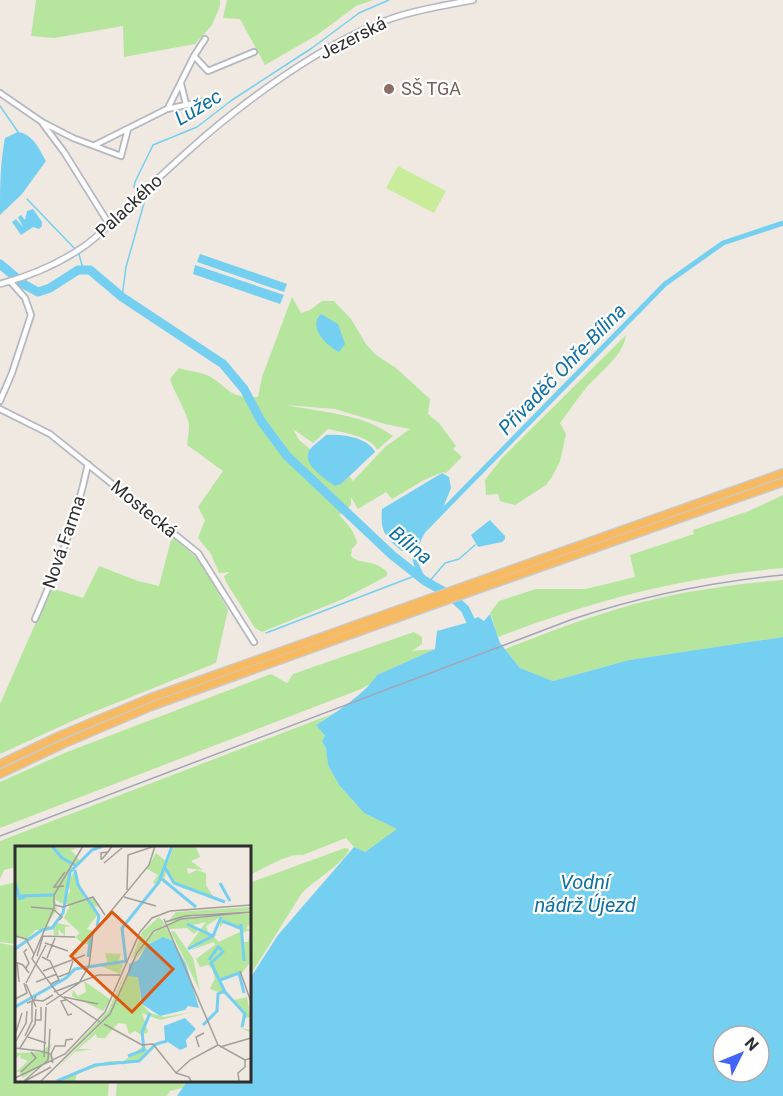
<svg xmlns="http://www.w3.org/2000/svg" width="783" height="1096" font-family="Roboto,sans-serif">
	<rect width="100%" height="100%" fill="#efe9e1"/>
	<path fill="#b6e59e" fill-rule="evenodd" d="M 36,0 L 220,0 L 220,6 L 212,25 L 195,44 L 124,57 L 123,26 L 54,38 L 31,36 Z
		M 227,0 L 373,0 L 356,6 L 317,35 L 265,65 L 240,19 L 223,18 Z
		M 292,297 L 301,313 L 310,310 L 322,301 L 334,301 L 351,319 L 366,344 L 376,355 L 396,368 L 430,399 L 428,414 L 439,423 L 456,446 L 453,449 L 462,457 L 446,473 L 443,472 L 424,480 L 392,499 L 386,492 L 358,509 L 351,497 L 351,505 L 339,515 C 347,523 355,532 357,543 L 352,549 L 351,556 C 360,565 375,559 387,572 L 387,576 L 343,599 L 262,632 L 255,628 L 226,582 L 224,576 L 230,572 L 219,573 L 211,554 L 198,538 L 205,520 L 198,507 L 223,471 L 187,445 C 188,439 189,431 189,425 C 188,414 174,392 170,379 L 179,368 C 188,371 199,372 207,375 C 230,387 227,399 258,397 L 262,377 ZM 287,405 L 335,409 L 385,424 L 410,429 L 385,447 L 353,481 L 349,476 L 341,484 L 308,457 L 310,449 L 299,440 L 293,429 L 313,443 L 328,429 C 341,432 373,437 377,450 L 393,436 C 362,413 323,413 287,405 Z
		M 626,335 C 623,356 600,372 586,388 C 577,399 569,411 560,423 L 566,434 L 560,461 L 552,477 L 546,485 L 515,505 L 500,501 L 498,494 L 486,495 L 485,480 L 502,458 Z
		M 783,495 L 783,568 C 679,578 595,600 498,637 C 494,629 494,621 490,613 L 499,601 L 536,589 L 586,589 L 635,577 L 630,555 L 694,534 L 693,530 L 749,511 Z
		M 172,536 L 199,560 L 228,610 L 216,663 L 81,717 L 0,754 L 0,704 L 51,588 L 83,598 L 99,566 L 138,581 L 159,586 Z
		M 783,580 L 783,637 L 629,660 L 553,681 L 520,668 L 505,649 C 541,635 577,621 614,610 C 669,593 726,585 783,580 Z
		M 414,632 L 422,637 L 422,644 L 412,651 L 435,649 L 377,675 L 372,683 L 361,689 L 0,828 L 0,782 L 67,752 L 271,674 L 287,683 L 293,674 Z
		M 332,714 L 316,725 L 325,736 L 322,741 L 326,749 L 328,765 L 339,785 L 364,813 L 398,829 L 365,852 L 354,847 L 346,838 L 303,855 C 289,852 264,869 249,875 L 249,847 L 16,847 L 16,867 L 4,870 L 0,879 L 0,841 Z
		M 345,848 L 349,849 C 347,861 313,881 302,893 L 249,977 L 249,883 Z
		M 16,882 L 16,944 L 0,942 L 0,886 Z
		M 0,943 L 16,946 L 16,1080 L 109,1080 L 108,1096 L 0,1096 Z
		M 117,1080 L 188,1080 L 182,1088 L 170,1091 L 167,1096 L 116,1096 Z"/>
	<path fill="#c9ec9a" d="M 398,166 L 446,191 L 434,213 L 386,188 Z"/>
	<path fill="#75cff0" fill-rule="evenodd" d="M 18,132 C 33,134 39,149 46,161 L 22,194 L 0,215 C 0,190 0,163 5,138 Z
		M 33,209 L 42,222 L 42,226 L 39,229 L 33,227 L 21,235 L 12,222 L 16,219 L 23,227 L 18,217 L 21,215 L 25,220 L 27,211 Z
		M 200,254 L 287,284 L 284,292 L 197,262 Z
		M 195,265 L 284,295 L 280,304 L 193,274 Z
		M 321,314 L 338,324 L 345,344 L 339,352 C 327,346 307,327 321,314 Z
		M 326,435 C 342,434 367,437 375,452 L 341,484 L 335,486 C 325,479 297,462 312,447 C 316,443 322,439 326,435 Z
		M 442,473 L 449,477 L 451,488 L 441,513 L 423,531 L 417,542 L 402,551 C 385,537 380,531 382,509 Z
		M 490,520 L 505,536 L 505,539 L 502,542 L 478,547 L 471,535 Z
		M 490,614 L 500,643 L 520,668 L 553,681 L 629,660 L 783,637 L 783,1096 L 177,1096 L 188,1080 L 249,1080 L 249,980 L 278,935 L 354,847 L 365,852 L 397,829 L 364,813 L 339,785 L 328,765 L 326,749 L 322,741 L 325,736 L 316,725 C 335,713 365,694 377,675 L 435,649 L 437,631 L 466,623 L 478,617 L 484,621 ZM 723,1036 L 759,1036 L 759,1072 L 723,1072 Z"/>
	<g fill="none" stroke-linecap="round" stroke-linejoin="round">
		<path stroke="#75cff0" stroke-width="1.5" d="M 0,106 L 18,132
			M 138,193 L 134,187 L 135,182 L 153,145 L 197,127 L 232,100 L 312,48 L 359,13 L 389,0
			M 27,199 L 76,250
			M 79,254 L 83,269
			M 122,297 L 126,267 L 144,203 L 140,197
			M 428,583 L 445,563 L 459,559 L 475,545
			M 266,633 L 417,575"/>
		<path stroke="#75cff0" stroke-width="5" d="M 425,581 C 412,561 411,552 423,531 L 665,284 L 723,243 L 783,223"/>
		<path stroke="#75cff0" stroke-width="9" d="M 0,264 L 25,285 L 38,292 L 50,288 L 78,270 L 90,270 L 122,297 L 223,364 L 244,389 L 261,421 L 287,456 L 392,555 L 425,581 L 450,595 L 465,609 L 475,630"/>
		<defs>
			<path id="minor" d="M 194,56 L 208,71 L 254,52
				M 181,84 L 186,104
				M 0,93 L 42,122 L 73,138 L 121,156 L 128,129
				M 168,108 L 194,56 L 205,39
				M 43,124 L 64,152 L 109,224
				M 95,145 L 167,109 L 205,101
				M 0,401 L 12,373 L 31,315 L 25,298 L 10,281
				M 0,409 L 50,434 L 198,553 L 254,642
				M 35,619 C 58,566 76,521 88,464"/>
			<path id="tertiary" d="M 0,284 C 30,276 57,265 83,247 C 97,238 108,225 120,214 C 142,193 165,172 187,152 C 241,103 325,41 393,18 C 419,9 447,5 473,0"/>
			<path id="trunk" d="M 0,764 L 59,736 L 150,698 L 783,473
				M 0,774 L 63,744 L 152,706 L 430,606 L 783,482"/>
		</defs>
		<use href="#minor" stroke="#b4b7c1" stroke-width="8"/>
		<use href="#tertiary" stroke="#b4b7c1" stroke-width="8"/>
		<use href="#trunk" stroke="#c9c9c9" stroke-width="10"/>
		<use href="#minor" stroke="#fff" stroke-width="4.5"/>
		<use href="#tertiary" stroke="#fff" stroke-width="5"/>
		<use href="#trunk" stroke="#f8ba60" stroke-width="7"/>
		<path stroke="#a3a6b8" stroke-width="1.5" d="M 0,836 L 573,619 C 642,596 711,582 783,575"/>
	</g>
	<circle fill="#8d6e63" stroke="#fff" stroke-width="2" cx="389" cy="89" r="6"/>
	<g text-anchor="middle" stroke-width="4.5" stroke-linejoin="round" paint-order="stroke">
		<g font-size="18" fill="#2e2e2e" stroke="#fff">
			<text transform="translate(353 38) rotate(-27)" y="6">Jezerská</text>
			<text transform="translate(129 206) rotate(-43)" y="6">Palackého</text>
			<text transform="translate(144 509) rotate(39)" y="6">Mostecká</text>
			<text transform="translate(64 542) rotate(-71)" y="6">Nová Farma</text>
		</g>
		<g font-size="18" fill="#785e54" stroke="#fff" text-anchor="start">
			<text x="401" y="95">SŠ TGA</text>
		</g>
		<g font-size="20" font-style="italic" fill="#0d6fa3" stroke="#fff">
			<text transform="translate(198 107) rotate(-31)" y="7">Lužec</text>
			<text transform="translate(562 369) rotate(-46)" y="7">Přivaděč Ohře-Bílina</text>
			<text transform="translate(411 545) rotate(39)" y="7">Bílina</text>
			<text x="585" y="889">Vodní<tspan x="585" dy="23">nádrž Újezd</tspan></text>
		</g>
	</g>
	<g transform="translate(15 846)">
		<rect width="236" height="236" fill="#efe9e1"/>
		<path d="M 0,0 L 62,2 L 56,4 L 66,16 L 57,19 L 52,48 L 47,58 L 40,53 L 42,63 L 32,79 L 37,81 L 46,71 L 42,77 L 56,80 L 50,81 L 50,90 L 43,83 L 44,89 L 39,89 L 38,82 L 28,84 L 16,94 L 13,95 L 27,84 L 20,84 L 12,94 L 0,90 ZM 159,0 L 181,1 L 185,11 L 176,15 L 188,24 L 172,22 L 173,28 L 182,24 L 191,27 L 191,39 L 199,52 L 159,37 L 151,25 L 149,34 L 156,42 L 146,34 ZM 141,7 L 152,16 L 141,39 L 138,36 L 143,29 L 132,23 ZM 60,24 L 70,53 L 77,51 L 84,60 L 78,61 L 83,68 L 72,83 L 78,85 L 74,98 L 69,98 L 60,110 L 58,107 L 67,97 L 60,91 L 65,87 L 49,72 L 55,59 L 49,57 L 55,45 L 53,35 ZM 235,61 L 235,65 L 185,68 L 152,77 L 161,66 ZM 235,67 L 235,78 L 231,82 L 235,84 L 227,87 L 227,96 L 233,96 L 235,88 L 234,118 L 226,128 L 205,133 L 210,146 L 219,154 L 232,151 L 235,171 L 230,172 L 227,182 L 235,184 L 235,186 L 226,182 L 228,167 L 221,158 L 209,148 L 195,143 L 200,132 L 196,119 L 195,123 L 194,119 L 185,121 L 181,113 L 200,99 L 199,96 L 176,104 L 203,87 L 199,91 L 204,96 L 214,91 L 225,86 L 224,82 L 209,76 L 205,81 L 205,71 L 191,80 L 195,91 L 172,102 L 191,76 L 178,79 L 183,84 L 179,88 L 172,82 L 155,83 L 152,79 L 168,73 ZM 144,71 L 150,78 L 133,90 L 116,114 L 127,86 ZM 150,79 L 158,95 L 146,92 L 135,97 L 119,115 L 132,93 ZM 159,85 L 178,112 L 185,145 L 156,86 ZM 90,107 L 106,108 L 103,117 L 108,118 L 105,128 L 86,120 L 92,116 ZM 113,119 L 95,168 L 37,224 L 93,165 ZM 113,128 L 123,130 L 126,157 L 135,167 L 149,171 L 178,166 L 145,174 L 127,167 L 133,186 L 127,189 L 120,185 L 114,188 L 111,178 L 103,177 L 90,192 L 82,192 L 81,188 L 63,203 L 77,203 L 60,206 L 39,226 L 94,170 ZM 69,135 L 96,154 L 88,165 L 57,150 L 58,144 L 63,150 L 71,146 ZM 37,197 L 34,206 L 38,211 L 8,232 L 4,225 L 0,227 L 13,215 L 5,212 L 6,208 L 0,213 L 0,207 L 26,206 ZM 138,199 L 124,216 L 107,216 L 114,227 L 107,217 L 98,216 L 62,227 L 60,235 L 42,235 L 82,218 L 96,215 L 109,215 L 128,200 L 133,204 Z" fill="#b6e59e"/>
		<path d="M 148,91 L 158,95 L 171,118 L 184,162 L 173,160 L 170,164 L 145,170 L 127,158 L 123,131 L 113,130 L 114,118 L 123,114 L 132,99 ZM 170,172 L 181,183 L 171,194 L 172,201 L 165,204 L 150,194 L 149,180 Z" fill="#75cff0"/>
		<path fill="none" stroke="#75cff0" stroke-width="3" d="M 37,0 L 47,12 L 62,20M 150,22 L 159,37 L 210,56M 60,24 L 63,39 L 84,70 L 82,80M 147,33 L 181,61M 0,36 L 5,54M 205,37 L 215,55M 9,53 L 6,50 L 39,49M 207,75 L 225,82M 172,78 L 198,90M 226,78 L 229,115M 0,103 L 27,84 L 37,82 L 48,67 L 55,26 L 77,4 L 88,0M 173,103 L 198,90 L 206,71M 209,105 L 196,117 L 210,146 L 230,168 L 227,181M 73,111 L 76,89M 194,114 L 203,101 L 207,104M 111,116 L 107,82 L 144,36 L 157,0M 205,134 L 224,127 L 229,147M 0,161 L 51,132 L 60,123 L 112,115M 188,179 L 202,165 L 203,148 L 209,145M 113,210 L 129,204 L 127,186 L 135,167M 42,235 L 80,219 L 124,215 L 141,198 L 152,195"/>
		<path fill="none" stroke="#a29e99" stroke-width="1.5" d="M 68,0 L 39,49 L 39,62 L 17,113 L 43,148 L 85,176M 93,6 L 86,7 L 86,13 L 87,13 L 93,6 L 97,0M 89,17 L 107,2M 49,40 L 39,41 L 50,26M 112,44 L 113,9 L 140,0M 109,51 L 141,60M 40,59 L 48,61 L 78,51 L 90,69M 16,61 L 38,63 L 47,71 L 44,74M 149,73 L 203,199 L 230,214 L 236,212M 150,76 L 170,70 L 236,66M 0,90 L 11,93 L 19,108M 30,97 L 53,105M 22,110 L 28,90 L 60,91M 27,111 L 35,115 L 44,134 L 36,138M 32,112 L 40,92M 0,116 L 8,119 L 14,127M 2,116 L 4,136M 11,122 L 14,117 L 9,106 L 12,103M 28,125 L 70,109M 225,125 L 236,156M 43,131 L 54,127 L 58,115M 21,136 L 42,128M 11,137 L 32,97M 11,138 L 21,161M 39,146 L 83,129 L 105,129M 21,150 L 19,154 L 28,155 L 38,149M 49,151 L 83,158M 0,153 L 12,147 L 9,137M 51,154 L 46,155 L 53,169 L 57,168M 31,159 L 64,137 L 74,120 L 78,87 L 134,19 L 140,0M 21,174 L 26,174 L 26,161M 89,178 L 127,199 L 138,198 L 161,227 L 175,214 L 203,199M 0,189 L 7,167M 10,190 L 17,175 L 17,155 L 12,157M 13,191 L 31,197M 1,195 L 11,177 L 12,165M 184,201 L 181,191 L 189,187M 205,201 L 236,192M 0,202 L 25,205M 5,202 L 20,178 L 21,163M 25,205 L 36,208 L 38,217M 36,208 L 40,200 L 50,200 L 51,194 L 58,193M 29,211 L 31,161M 6,226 L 21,212 L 16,206M 161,227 L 174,231 L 176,235M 0,232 L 50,208 L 90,166 L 125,86 L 137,72 L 155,65 L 236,59M 9,235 L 33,214 L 35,183M 10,235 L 36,221M 26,235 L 95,168 L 122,107 L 139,85 L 166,73 L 236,66M 224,235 L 223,227 L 230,221 L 230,214"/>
		<path fill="#df570e" fill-opacity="0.15" stroke="#df570e" stroke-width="3" d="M 97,66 L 158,123 L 117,166 L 56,110 Z"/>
		<rect width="236" height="236" fill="none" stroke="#2e2e2e" stroke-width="3"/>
	</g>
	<g transform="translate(741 1054) rotate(47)"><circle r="28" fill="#ffffff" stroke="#ababab" stroke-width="1.5"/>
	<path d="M0-4.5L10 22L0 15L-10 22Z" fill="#4264fb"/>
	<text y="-9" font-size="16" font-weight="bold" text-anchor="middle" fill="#2e2e2e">N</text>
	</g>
</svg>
